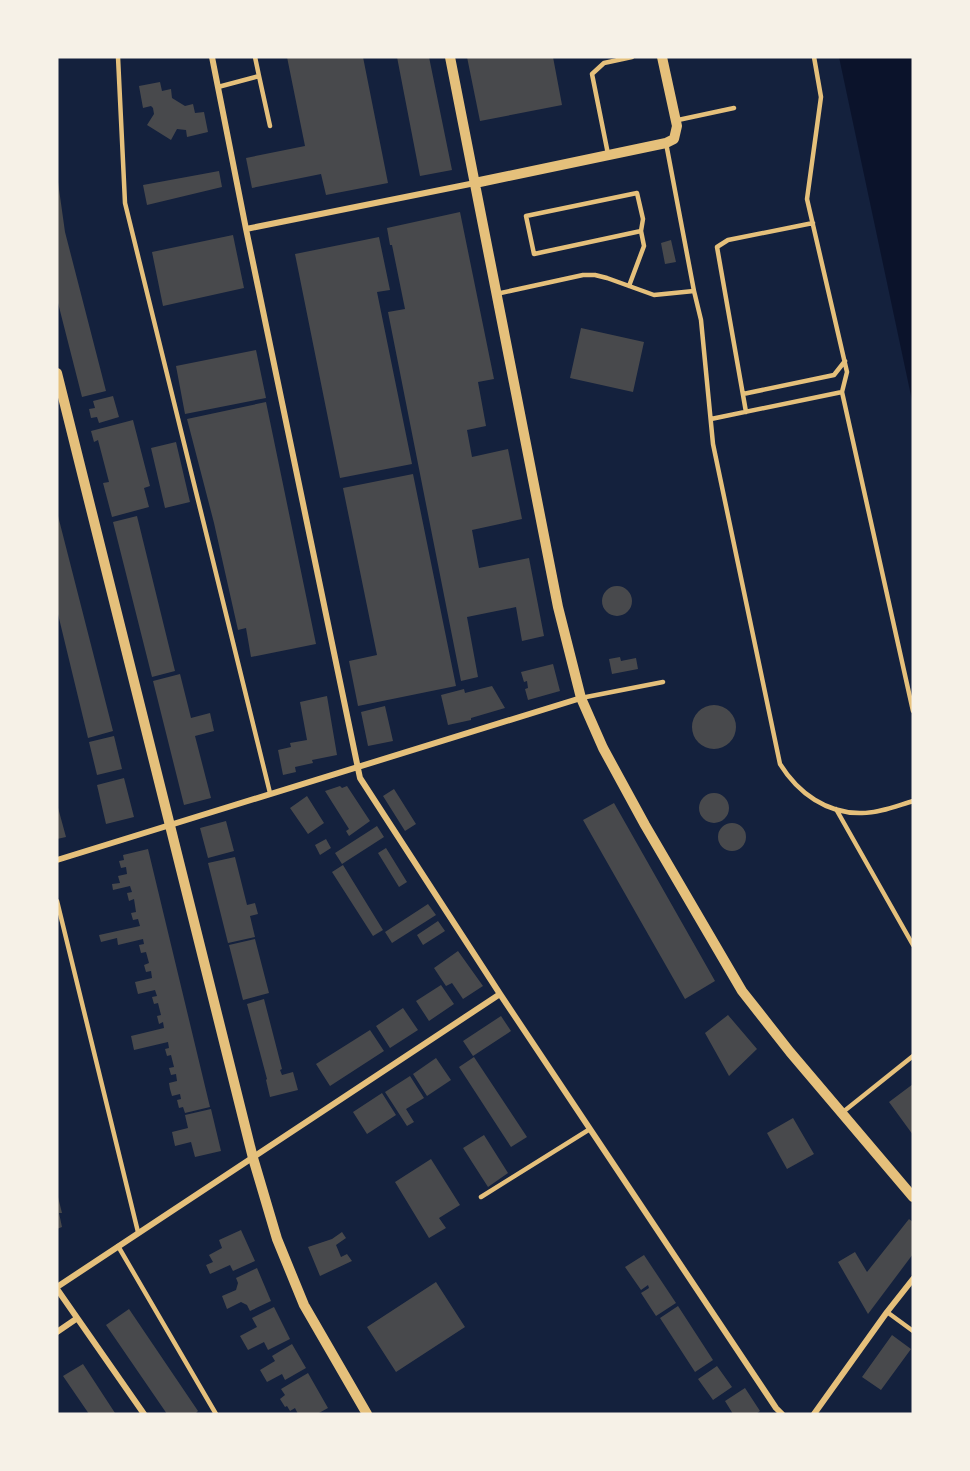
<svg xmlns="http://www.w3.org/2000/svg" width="970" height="1471" font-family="Figtree,sans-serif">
	<rect width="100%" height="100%" fill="#14213d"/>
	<path fill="#0b132b" d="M 839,57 L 913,57 L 913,405 Z"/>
	<path fill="#48494c" d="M 287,57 L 363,57 L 388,183 L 326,195 L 321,174 L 252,188 L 246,158 L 305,146 Z
		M 397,57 L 429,57 L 452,170 L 420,176 Z
		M 467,57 L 553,57 L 562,105 L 480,121 Z
		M 160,82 L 162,91 L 171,89 L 172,98 L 185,106 L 193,104 L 195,113 L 204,112 L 208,132 L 187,137 L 186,130 L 177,129 L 171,140 L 147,125 L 154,114 L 153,108 L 151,106 L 143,108 L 139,86 Z
		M 219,171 L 222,187 L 147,205 L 143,185 Z
		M 58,182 L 65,232 L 106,391 L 82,397 L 57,299 Z
		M 460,212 L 494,379 L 478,382 L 486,426 L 467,430 L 472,457 L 508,449 L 522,519 L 472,530 L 479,568 L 529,558 L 544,636 L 522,641 L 516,607 L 467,617 L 478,677 L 461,681 L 388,312 L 405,309 L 392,245 L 390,245 L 387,228 Z
		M 233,235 L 244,288 L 163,306 L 152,252 Z
		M 379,237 L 390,290 L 377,292 L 412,464 L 340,478 L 295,254 Z
		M 671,240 L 676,262 L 665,264 L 661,243 Z
		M 581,328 L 644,342 L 633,392 L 570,378 Z
		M 256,350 L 266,398 L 185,414 L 176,366 Z
		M 113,396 L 119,417 L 99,423 L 97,417 L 91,418 L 89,409 L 95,408 L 93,401 Z
		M 266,402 L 316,644 L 251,657 L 246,628 L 238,630 L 214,523 L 187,419 Z
		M 133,420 L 150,486 L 144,488 L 149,507 L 112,517 L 103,483 L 109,482 L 98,440 L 94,442 L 91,431 Z
		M 176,442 L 190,502 L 165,508 L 151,448 Z
		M 413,474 L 456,686 L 358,706 L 349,661 L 377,655 L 343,488 Z
		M 57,512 L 113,731 L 88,738 L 57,610 Z
		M 137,516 L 175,671 L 152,677 L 113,522 Z
		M602 601a15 15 0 1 1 30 0a15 15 0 1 1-30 0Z
		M 620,657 L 621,661 L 636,658 L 638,669 L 612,674 L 609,659 Z
		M 553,664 L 560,691 L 528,700 L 525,689 L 528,688 L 527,681 L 524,682 L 521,672 Z
		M 180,674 L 191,718 L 210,713 L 214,731 L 195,736 L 211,798 L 184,805 L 153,681 Z
		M 492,686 L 505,708 L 471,718 L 471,720 L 448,725 L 441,695 L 464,689 L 465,693 Z
		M 327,696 L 337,755 L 312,760 L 313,763 L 295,767 L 296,772 L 283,775 L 278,750 L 291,747 L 290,743 L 307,740 L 300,702 Z
		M692 727a22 22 0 1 1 44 0a22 22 0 1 1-44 0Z
		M 385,706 L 393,741 L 368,746 L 361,712 Z
		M 114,736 L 122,769 L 97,775 L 89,742 Z
		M 124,778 L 134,817 L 106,824 L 97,785 Z
		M 340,786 L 342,788 L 347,786 L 370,821 L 349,836 L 346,831 L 349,829 L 325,791 Z
		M 394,789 L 416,824 L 405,831 L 383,796 Z
		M699 808a15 15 0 1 1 30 0a15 15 0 1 1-30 0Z
		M 307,796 L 324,823 L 308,834 L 290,808 Z
		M 614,803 L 715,981 L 685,999 L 583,820 Z
		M 57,804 L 66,837 L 57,839 Z
		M 226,821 L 234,851 L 208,858 L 200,828 Z
		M718 837a14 14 0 1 1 28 0a14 14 0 1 1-28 0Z
		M 377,826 L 384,837 L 342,864 L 335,853 Z
		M 326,839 L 331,848 L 320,855 L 315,845 Z
		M 386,848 L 407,882 L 399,887 L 378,853 Z
		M 148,849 L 210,1107 L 185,1113 L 183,1107 L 179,1108 L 177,1100 L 181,1099 L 180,1094 L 172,1096 L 170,1089 L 169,1083 L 177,1081 L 176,1074 L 171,1075 L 169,1068 L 174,1067 L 171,1055 L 167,1056 L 165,1049 L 169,1048 L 168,1042 L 134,1050 L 131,1036 L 164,1028 L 163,1022 L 159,1024 L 157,1016 L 161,1015 L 158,1003 L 154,1004 L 152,997 L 157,996 L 155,990 L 138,994 L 135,982 L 152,978 L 151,971 L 146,972 L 144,965 L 149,963 L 146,952 L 141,953 L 139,945 L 144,944 L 143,939 L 118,945 L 117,938 L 101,942 L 99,935 L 140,926 L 138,919 L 133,920 L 131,913 L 136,912 L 134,899 L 129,901 L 127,893 L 132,892 L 130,886 L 113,890 L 112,884 L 120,883 L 118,876 L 127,874 L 126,867 L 121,868 L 119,861 L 124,860 L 123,855 Z
		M 235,857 L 247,905 L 255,903 L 258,914 L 250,916 L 255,937 L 228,943 L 208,863 Z
		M 343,865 L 383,930 L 373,936 L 332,872 Z
		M 428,904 L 436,915 L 392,943 L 385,932 Z
		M 438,921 L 445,931 L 423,945 L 417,935 Z
		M 255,939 L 269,993 L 243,1000 L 229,945 Z
		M 458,951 L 483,986 L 463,999 L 452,983 L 446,986 L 434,968 Z
		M 441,985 L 454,1004 L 429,1021 L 416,1001 Z
		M 264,999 L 282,1069 L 280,1070 L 282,1075 L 293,1072 L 298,1090 L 270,1097 L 266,1080 L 267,1079 L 247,1004 Z
		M 403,1008 L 418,1030 L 390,1048 L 376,1026 Z
		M 728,1015 L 757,1049 L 729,1076 L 705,1033 Z
		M 501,1016 L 511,1031 L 473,1056 L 463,1041 Z
		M 370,1030 L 384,1051 L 330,1086 L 316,1064 Z
		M 474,1057 L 527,1137 L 511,1147 L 459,1067 Z
		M 436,1058 L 451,1080 L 427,1096 L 413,1074 Z
		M 410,1076 L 424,1098 L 406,1109 L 414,1122 L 407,1126 L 385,1092 Z
		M 913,1084 L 913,1135 L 889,1102 Z
		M 382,1093 L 396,1115 L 367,1134 L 353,1112 Z
		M 211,1109 L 221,1151 L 195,1157 L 191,1142 L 175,1146 L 172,1132 L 188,1128 L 185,1115 Z
		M 793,1118 L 814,1154 L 787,1169 L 767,1133 Z
		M 484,1135 L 508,1173 L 488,1187 L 463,1148 Z
		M 431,1159 L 460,1205 L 439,1218 L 446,1228 L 429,1238 L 395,1182 Z
		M 58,1197 L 62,1213 L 59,1213 L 62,1227 L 57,1229 Z
		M 909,1219 L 913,1222 L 913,1254 L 868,1314 L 838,1262 L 855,1252 L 867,1272 Z
		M 241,1230 L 255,1261 L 233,1271 L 230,1265 L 210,1274 L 206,1265 L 213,1262 L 209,1255 L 222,1248 L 219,1240 Z
		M 342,1232 L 346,1238 L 336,1245 L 341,1257 L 347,1254 L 352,1261 L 320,1276 L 308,1247 L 332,1239 Z
		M 644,1255 L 676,1303 L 656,1316 L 641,1293 L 649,1288 L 648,1285 L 641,1290 L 625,1267 Z
		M 257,1268 L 271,1301 L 250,1311 L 247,1305 L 241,1302 L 227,1309 L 222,1296 L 236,1290 L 238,1283 L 236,1278 Z
		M 436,1282 L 465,1327 L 396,1372 L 367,1327 Z
		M 678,1306 L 713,1360 L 695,1372 L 660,1318 Z
		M 274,1307 L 290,1339 L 268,1350 L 264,1342 L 248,1350 L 240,1336 L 257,1327 L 252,1318 Z
		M 129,1309 L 198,1411 L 195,1414 L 167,1414 L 106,1325 Z
		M 892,1335 L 911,1349 L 881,1390 L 862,1377 Z
		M 292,1344 L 306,1368 L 285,1380 L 282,1374 L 267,1382 L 260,1370 L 275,1361 L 272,1356 Z
		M 83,1364 L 115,1413 L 113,1414 L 89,1414 L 63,1376 Z
		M 717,1366 L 732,1387 L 713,1400 L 698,1379 Z
		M 308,1373 L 328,1408 L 317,1414 L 298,1414 L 295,1408 L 290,1411 L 287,1406 L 285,1407 L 280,1399 L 285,1395 L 281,1389 Z
		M 745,1388 L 760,1411 L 756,1414 L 733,1414 L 725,1401 Z"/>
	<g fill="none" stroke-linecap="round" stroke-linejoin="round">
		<path stroke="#e5c07b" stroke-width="4.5" d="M 118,57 L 125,203 L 270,793
			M 814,57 L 821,97 L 807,199 L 847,372 L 842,392 L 913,711
			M 259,76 L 270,126
			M 218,87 L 259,76 L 255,57
			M 678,120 L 734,108
			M 608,154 L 592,74 L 604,63 L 632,57
			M 629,286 L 644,246 L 641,231 L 643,219 L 637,193 L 526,216 L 534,254 L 641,231
			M 694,291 L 701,320 L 713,444 L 780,764 C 798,793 827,814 862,813 C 879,813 896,806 913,801
			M 496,294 L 583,275 L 595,275 L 607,278 L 654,295 L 694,291 L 666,143
			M 743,394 L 834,375 L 845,361
			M 746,412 L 717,247 L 728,240 L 813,223
			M 711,419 L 842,392
			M 581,698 L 663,682
			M 836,809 L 913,945
			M 57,901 L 138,1232
			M 843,1112 L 913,1056
			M 481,1197 L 590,1129
			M 118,1246 L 216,1414
			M 887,1312 L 913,1331"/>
		<path stroke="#e5c07b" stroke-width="6" d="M 212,57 L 246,229 L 360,778 L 500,994 L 776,1408 L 782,1414
			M 246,229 L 475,183
			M 57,860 L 581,698
			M 57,1287 L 500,994
			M 57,1289 L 144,1414
			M 57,1332 L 76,1319
			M 814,1414 L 887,1312 L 913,1279"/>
		<path stroke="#e5c07b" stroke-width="10" d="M 450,57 L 558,607 L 581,698 L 603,748 L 645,825 L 742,991 L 790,1052 L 913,1197
			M 475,183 L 666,143 L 674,139 L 677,126 L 662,57
			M 57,373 L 253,1158 L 277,1239 L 304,1305 L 367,1414"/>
	</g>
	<rect width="970" height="1471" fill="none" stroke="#f6f1e7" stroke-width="117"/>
</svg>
